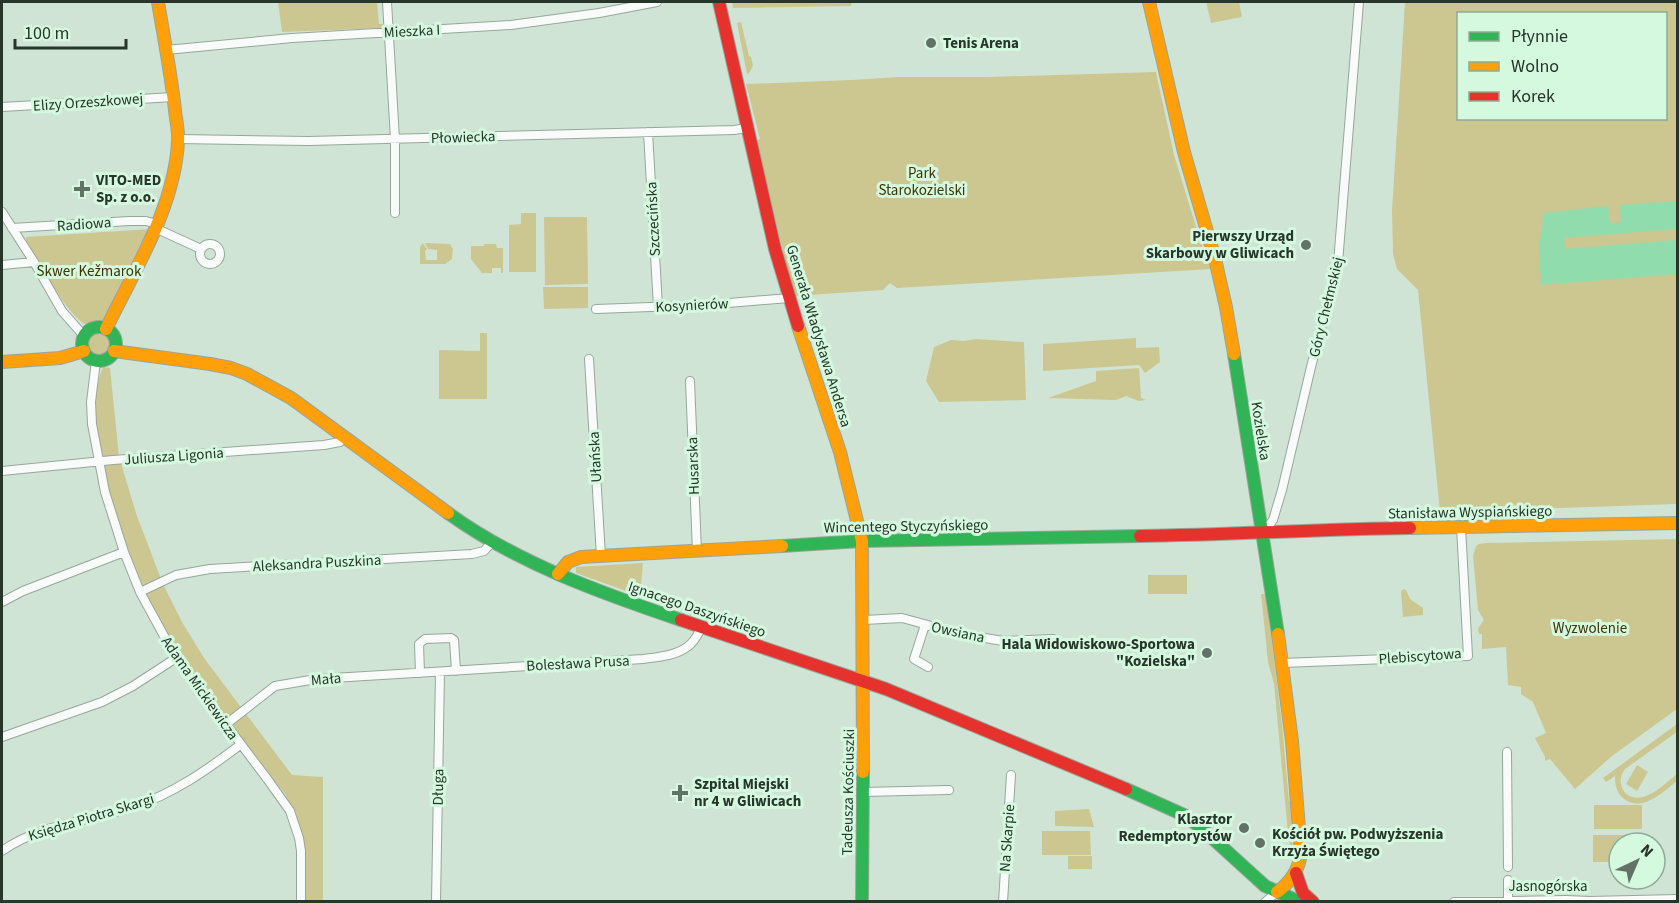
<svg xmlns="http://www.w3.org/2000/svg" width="1679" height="903" font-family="'Source Sans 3',sans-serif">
	<rect width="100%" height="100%" fill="#d0e4d6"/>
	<path fill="#ccc791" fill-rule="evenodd" d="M 278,2 L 377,2 L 379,24 L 383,24 L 383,26 L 381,28 L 282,32 Z
		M 732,2 L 852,2 L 851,6 L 733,8 Z
		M 1206,2 L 1239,2 L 1242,17 L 1211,23 Z
		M 1405,2 L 1677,2 L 1677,504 L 1440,512 L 1418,290 L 1397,269 L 1393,254 L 1392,210 ZM 1458,14 L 1666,14 L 1666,118 L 1458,118 Z
		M 741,22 L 749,56 L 751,57 L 753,66 L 749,73 L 747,74 L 737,23 Z
		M 1156,72 L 1174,155 L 1201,243 L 1211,269 L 897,288 L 890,283 L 883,290 L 794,296 L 756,141 L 760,139 L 746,84 L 852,80 L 898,77 L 988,77 Z
		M 521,213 L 536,213 L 536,272 L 509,272 L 509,225 L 521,224 Z
		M 544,217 L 587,217 L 588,284 L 545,285 Z
		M 151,229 L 104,327 C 98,326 91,327 85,324 C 68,316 37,260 26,242 L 26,237 Z
		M 423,243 L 427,249 L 425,251 L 426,260 L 437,260 L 437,250 L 428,249 L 425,243 L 450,244 L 453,249 L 452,259 L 445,264 L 420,264 L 420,247 Z
		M 484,244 L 496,244 L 497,248 L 503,248 L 503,273 L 501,273 L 501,268 L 492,268 L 492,273 L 482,273 L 471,259 L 471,246 L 484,246 Z
		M 543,287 L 588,287 L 588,308 L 544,309 Z
		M87 344a12 12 0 1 1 24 0a12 12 0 1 1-24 0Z
		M 480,333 L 487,333 L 487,399 L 439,399 L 439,350 L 480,351 Z
		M 1136,338 L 1136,348 L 1159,347 L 1160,362 L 1145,373 L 1139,365 L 1043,371 L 1043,344 Z
		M 976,339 L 1024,342 L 1026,400 L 939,402 L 926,381 L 934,347 L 951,340 L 964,341 Z
		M 103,367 L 110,368 L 119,457 L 137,516 L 163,584 L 182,622 L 204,658 L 292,775 L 323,777 L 323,901 L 305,901 L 304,841 L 294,811 L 285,794 C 260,762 236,731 212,699 C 202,685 189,671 179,656 C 141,595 74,435 103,367 Z
		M 1139,368 L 1141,398 L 1146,400 L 1139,401 L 1126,396 L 1116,400 L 1048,398 L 1096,381 L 1096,371 Z
		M 1677,539 L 1677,709 L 1612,756 L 1575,789 L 1550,759 L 1545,761 L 1545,757 L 1535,738 L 1546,733 L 1533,702 L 1521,694 L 1521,687 L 1508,685 L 1506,647 L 1482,649 L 1482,634 L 1479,634 L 1478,628 L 1484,620 L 1478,610 L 1473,556 L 1476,546 L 1479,544 L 1486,543 Z
		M 643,563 L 640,596 L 576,573 L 576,567 Z
		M 1148,575 L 1187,575 L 1187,594 L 1148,594 Z
		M 1403,589 L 1406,590 L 1410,599 L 1423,608 L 1423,615 L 1403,617 L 1401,592 Z
		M 1261,594 L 1266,594 L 1282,724 L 1289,801 L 1292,802 L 1293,806 L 1291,829 L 1294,858 L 1291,854 L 1288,833 L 1274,684 L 1268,662 Z
		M 1677,724 L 1677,732 L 1625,769 C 1619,777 1619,786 1626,794 C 1644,806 1663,785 1677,774 L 1677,781 C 1663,792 1641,814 1623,798 C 1616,792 1615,784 1615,776 L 1606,782 L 1603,778 Z
		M 1637,765 L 1648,772 L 1637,791 L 1626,784 Z
		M 1594,805 L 1642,805 L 1642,829 L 1594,829 Z
		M 1089,809 L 1094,827 L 1055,826 L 1055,811 Z
		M 1042,831 L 1090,831 L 1091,855 L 1042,855 Z
		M 1593,835 L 1642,835 L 1642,843 L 1619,843 L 1619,862 L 1593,862 Z
		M 1068,856 L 1092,856 L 1092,869 L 1068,869 Z"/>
	<path fill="#90dcac" d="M 1677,201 L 1677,229 L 1564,238 L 1565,249 L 1677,240 L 1677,274 L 1541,285 L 1539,246 L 1544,213 L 1608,206 L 1610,223 L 1621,222 L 1620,205 Z"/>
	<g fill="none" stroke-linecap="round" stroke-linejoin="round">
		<defs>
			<path id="street" d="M 387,2 L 395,139 L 395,213
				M 166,50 L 292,38 L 511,25 L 599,13 L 657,2
				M 2,107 L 174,97
				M 648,132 L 658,307
				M 178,139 L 309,141 L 734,130 L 747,128
				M 2,212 L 34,262 L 62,311 L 84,336
				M 12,228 L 129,221 L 146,221 L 157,224
				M 155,228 L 201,249
				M200 254a10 10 0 1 1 20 0a10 10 0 1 1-20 0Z
				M 2,265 L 34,262
				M 596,309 L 705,305 L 789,298
				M 589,359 L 601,556
				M 96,361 L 91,402 L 92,424 L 105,492 L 124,552 L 140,592 L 176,658 L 268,780 L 290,811 L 299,838 L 301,851 L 301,902
				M 690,381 L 697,551
				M 2,471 L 113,460 L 324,445 L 340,442 L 345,437
				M 1263,533 L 1273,520 L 1282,490 L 1311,367 L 1338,263 L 1359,2
				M 140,592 L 176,575 L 210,569 L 472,554 L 484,551 L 493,541
				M 2,602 L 23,591 L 124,552
				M 864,620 L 902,618 L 961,634 L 1003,641 L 1053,639
				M 925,625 L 914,659 L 928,667
				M 1282,663 L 1468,656 L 1461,527
				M 420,673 L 419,644 L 425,639 L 451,638 L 454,640 L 456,671
				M 225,725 L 275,686 L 316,679 L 643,659 C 657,657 675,656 687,647 C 694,643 698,634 702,627
				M 2,737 L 102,702 L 133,686 L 176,658
				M 1507,752 L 1508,867
				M 863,792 L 949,790
				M 2,851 C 40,824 89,821 133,807 C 173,794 207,770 240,745
				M 1508,900 L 1508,880
				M 436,902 L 440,672
				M 1003,902 L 1011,775
				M 1265,902 L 1277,892
				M 1454,902 L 1566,900 L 1589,901 L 1678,899"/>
			<path id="fast" d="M82 344a17 17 0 1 1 34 0a17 17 0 1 1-34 0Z
				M 1234,354 L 1278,634
				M 448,513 C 517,563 601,593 681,620
				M 782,546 L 862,541 L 1140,536
				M 1126,789 L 1184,815 L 1199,826 L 1265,886 L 1300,902
				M 862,902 L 863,772"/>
			<path id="slow" d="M 1149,2 L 1184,152 L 1215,259 L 1226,307 L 1234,354
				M 798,326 L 840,452 L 862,541 L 863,772
				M 106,329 C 134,270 174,210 178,142 C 179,132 176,121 175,110 C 171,74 164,38 158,2
				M 114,351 L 210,364 L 231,368 L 247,374 L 291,398 L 448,513
				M 2,362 L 60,358 L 84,351
				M 1410,528 L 1678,523
				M 558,574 L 568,562 L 581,557 L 782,546
				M 1277,892 C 1291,882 1299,870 1301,853 L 1292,741 L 1278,634"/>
			<path id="jam" d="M 719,2 L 775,249 L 798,326
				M 1140,536 C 1230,535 1320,529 1410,528
				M 681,620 L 886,689 L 1126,789
				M 1296,873 L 1303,893 L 1313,902"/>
		</defs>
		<use href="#street" stroke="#97a69b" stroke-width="10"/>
		<use href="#fast" stroke="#97a69b" stroke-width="14"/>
		<use href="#slow" stroke="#97a69b" stroke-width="14"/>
		<use href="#jam" stroke="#97a69b" stroke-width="14"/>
		<use href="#street" stroke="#f8fbf9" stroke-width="8"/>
		<use href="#fast" stroke="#30b455" stroke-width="12"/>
		<use href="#slow" stroke="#ff9f0a" stroke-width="12"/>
		<use href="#jam" stroke="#e5322d" stroke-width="12"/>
	</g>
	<g fill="#627267" stroke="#d5f9df" stroke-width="2">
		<circle cx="931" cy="43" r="6"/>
		<path d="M79 180h6v6h6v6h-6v6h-6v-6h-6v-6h6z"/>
		<circle cx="1306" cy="245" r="6"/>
		<circle cx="1207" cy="653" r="6"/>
		<path d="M677 784h6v6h6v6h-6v6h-6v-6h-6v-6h6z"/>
		<circle cx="1244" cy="828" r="6"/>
		<circle cx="1260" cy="843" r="6"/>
	</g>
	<g text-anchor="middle" stroke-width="6" stroke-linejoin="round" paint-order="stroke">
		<g font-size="15" fill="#27352b" stroke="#d5f9df">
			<text transform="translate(412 31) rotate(-3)" y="5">Mieszka I</text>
			<text transform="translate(88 102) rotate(-4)" y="5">Elizy Orzeszkowej</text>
			<text transform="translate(463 137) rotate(-2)" y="5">Płowiecka</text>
			<text transform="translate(653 219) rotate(-93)" y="5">Szczecińska</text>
			<text transform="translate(84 224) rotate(-4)" y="5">Radiowa</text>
			<text transform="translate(692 305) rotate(-3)" y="5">Kosynierów</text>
			<text transform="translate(1326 307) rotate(-76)" y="5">Góry Chełmskiej</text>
			<text transform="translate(819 336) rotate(73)" y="5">Generała Władysława Andersa</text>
			<text transform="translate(1261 431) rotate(81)" y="5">Kozielska</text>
			<text transform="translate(174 456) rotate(-4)" y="5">Juliusza Ligonia</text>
			<text transform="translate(595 457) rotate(-93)" y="5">Ułańska</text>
			<text transform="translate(693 466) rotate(-92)" y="5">Husarska</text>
			<text transform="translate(1470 512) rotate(-1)" y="5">Stanisława Wyspiańskiego</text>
			<text transform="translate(906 526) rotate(-1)" y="5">Wincentego Styczyńskiego</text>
			<text transform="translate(317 563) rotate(-3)" y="5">Aleksandra Puszkina</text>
			<text transform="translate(697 609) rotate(19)" y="5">Ignacego Daszyńskiego</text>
			<text transform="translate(958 632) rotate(12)" y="5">Owsiana</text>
			<text transform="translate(1420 656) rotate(-4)" y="5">Plebiscytowa</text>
			<text transform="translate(578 663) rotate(-3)" y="5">Bolesława Prusa</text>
			<text transform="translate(326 679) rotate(-5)" y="5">Mała</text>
			<text transform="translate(200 688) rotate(55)" y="5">Adama Mickiewicza</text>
			<text transform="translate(438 787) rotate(-89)" y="5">Długa</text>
			<text transform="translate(848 792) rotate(-89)" y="5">Tadeusza Kościuszki</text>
			<text transform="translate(91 817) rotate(-17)" y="5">Księdza Piotra Skargi</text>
			<text transform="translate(1007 838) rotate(-86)" y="5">Na Skarpie</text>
			<text x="1548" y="891">Jasnogórska</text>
		</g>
		<g font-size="15" font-weight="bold" fill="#27352b" stroke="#d5f9df" text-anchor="start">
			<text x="943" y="48">Tenis Arena</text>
			<text x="96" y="185">VITO-MED<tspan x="96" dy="17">Sp. z o.o.</tspan></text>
			<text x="1294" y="241" text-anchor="end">Pierwszy Urząd<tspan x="1294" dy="17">Skarbowy w Gliwicach</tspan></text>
			<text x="1195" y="649" text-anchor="end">Hala Widowiskowo-Sportowa<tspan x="1195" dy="17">"Kozielska"</tspan></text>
			<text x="694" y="789">Szpital Miejski<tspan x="694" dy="17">nr 4 w Gliwicach</tspan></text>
			<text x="1232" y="824" text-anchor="end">Klasztor<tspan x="1232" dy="17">Redemptorystów</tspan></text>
			<text x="1272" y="839">Kościół pw. Podwyższenia<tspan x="1272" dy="17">Krzyża Świętego</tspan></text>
		</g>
		<g font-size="15" fill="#403404" stroke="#d5f9df">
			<text x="922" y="178">Park<tspan x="922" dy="17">Starokozielski</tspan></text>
			<text x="89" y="276">Skwer Kežmarok</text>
			<text x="1590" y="633">Wyzwolenie</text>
		</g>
	</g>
	<rect width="1679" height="903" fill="none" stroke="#27352b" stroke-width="6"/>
	<rect x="1457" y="12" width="210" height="108" fill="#d5f9df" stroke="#8fab97" stroke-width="1.5"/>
	<rect x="1469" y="32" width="30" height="9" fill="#30b455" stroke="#8fab97" stroke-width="1.5"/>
	<text x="1511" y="42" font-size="18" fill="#27352b">Płynnie</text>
	<rect x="1469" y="62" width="30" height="9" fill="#ff9f0a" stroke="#8fab97" stroke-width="1.5"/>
	<text x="1511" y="72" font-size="18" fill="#27352b">Wolno</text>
	<rect x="1469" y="92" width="30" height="9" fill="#e5322d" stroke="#8fab97" stroke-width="1.5"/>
	<text x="1511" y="102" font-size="18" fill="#27352b">Korek</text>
	<g transform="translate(1637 861) rotate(44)"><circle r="28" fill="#d5f9df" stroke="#8fab97" stroke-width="1.5"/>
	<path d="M0-4.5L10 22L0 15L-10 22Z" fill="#627267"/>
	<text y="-9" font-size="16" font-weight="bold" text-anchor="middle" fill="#27352b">N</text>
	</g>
	<path d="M15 39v9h111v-9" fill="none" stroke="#27352b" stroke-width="3"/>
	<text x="24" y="39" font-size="18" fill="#27352b" stroke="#d5f9df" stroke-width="4.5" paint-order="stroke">100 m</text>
</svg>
